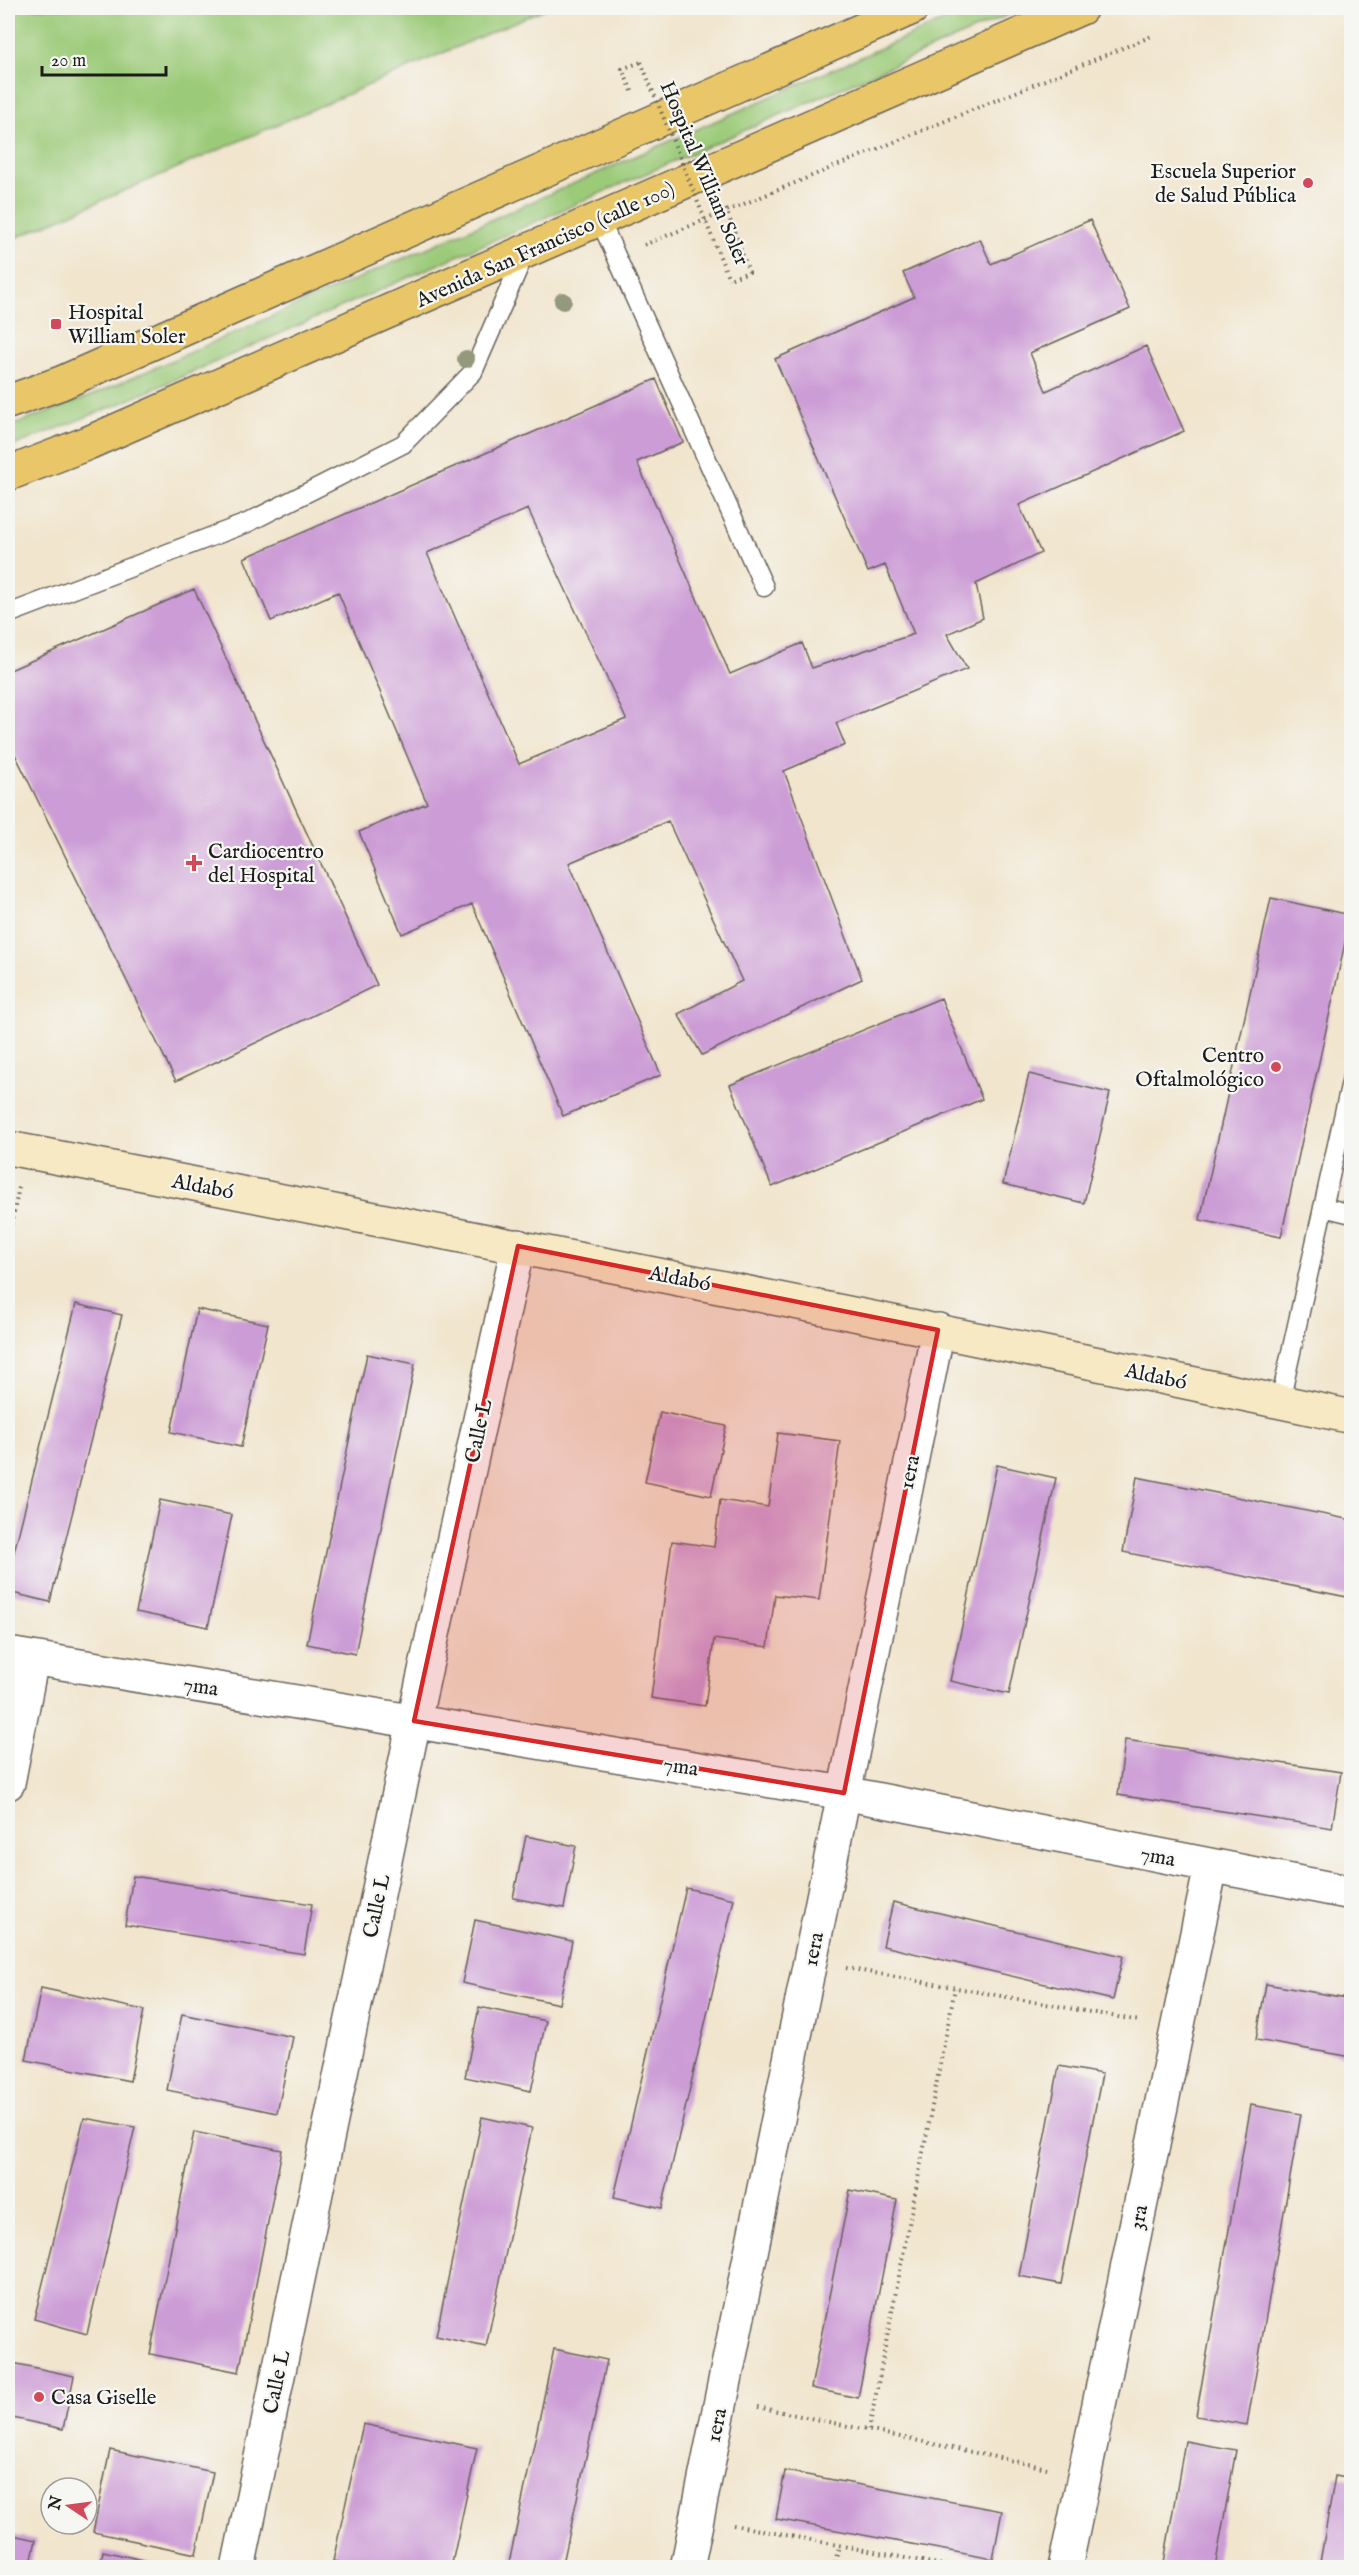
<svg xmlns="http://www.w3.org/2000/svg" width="1359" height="2575" font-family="'IM FELL English',serif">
	<rect width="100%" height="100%" fill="#f6f6f2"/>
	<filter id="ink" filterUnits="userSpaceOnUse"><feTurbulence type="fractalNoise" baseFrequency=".0167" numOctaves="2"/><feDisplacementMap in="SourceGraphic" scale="12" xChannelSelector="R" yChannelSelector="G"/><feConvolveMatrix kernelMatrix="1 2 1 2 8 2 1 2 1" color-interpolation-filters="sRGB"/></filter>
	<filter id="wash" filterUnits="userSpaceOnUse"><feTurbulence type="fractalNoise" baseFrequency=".008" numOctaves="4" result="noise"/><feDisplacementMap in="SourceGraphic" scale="24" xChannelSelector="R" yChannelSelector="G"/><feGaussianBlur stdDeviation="1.35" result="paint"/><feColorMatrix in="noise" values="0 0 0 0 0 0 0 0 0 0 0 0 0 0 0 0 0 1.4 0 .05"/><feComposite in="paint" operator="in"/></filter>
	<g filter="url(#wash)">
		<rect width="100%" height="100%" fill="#f1e5cd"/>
		<path fill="#9bca78" stroke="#5c734a" stroke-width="1.5" d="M 8,8 L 547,8 L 8,241 Z
			M 972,8 L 1024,8 L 119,404 L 8,448 L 8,427 L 93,395 Z"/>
		<g id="blocks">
			<path fill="#cc9cd6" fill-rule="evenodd" d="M 1090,220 L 1130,309 L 1030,353 L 1046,391 L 1146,346 L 1184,431 L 1019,505 L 1041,553 L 976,584 L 983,618 L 947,634 L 967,669 L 836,723 L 845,745 L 784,771 L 862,979 L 702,1055 L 678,1014 L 742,981 L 668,821 L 569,863 L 661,1075 L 563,1116 L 472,904 L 402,934 L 359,832 L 427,803 L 338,592 L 271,621 L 244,558 L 656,379 L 683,442 L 637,462 L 730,674 L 802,643 L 812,668 L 914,634 L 885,565 L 868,572 L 775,359 L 914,297 L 903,273 L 980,239 L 991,264 ZM 528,509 L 626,719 L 519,764 L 427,553 Z
				M 194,589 L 377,985 L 176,1081 L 8,740 L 8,671 Z
				M 1271,898 L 1351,915 L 1281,1237 L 1200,1220 Z
				M 941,998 L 982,1099 L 772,1187 L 730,1085 Z
				M 1029,1074 L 1110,1093 L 1084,1203 L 1003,1184 Z
				M 76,1304 L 122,1315 L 50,1602 L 8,1592 L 8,1576 Z
				M 197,1309 L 268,1324 L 241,1447 L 171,1432 Z
				M 367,1354 L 415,1364 L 355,1654 L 307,1644 Z
				M 660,1412 L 726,1426 L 711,1496 L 645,1482 Z
				M 778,1433 L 840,1441 L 819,1600 L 775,1595 L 768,1647 L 714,1639 L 705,1706 L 651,1698 L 672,1541 L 714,1547 L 720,1500 L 768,1507 Z
				M 997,1465 L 1056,1478 L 1009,1694 L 950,1681 Z
				M 1137,1477 L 1352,1520 L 1352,1598 L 1123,1552 Z
				M 160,1500 L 232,1515 L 208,1627 L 136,1612 Z
				M 1125,1740 L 1341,1772 L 1332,1828 L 1118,1795 Z
				M 526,1836 L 576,1846 L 564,1908 L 513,1898 Z
				M 133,1876 L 312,1904 L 304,1954 L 125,1925 Z
				M 686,1888 L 734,1899 L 662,2208 L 614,2197 Z
				M 893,1902 L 1123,1956 L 1113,2000 L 883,1946 Z
				M 475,1920 L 572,1941 L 559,2004 L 462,1983 Z
				M 1266,1984 L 1352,1999 L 1352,2057 L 1256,2040 Z
				M 41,1988 L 144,2010 L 130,2081 L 26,2060 Z
				M 479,2007 L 546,2021 L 531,2091 L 465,2077 Z
				M 182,2014 L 293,2037 L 277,2113 L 167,2090 Z
				M 1059,2066 L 1102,2074 L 1061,2284 L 1019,2276 Z
				M 1251,2105 L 1301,2114 L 1247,2425 L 1196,2416 Z
				M 482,2117 L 532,2128 L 486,2347 L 436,2336 Z
				M 84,2118 L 135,2127 L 87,2334 L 34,2319 Z
				M 194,2132 L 282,2150 L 239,2372 L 150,2354 Z
				M 850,2190 L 897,2200 L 858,2398 L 811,2388 Z
				M 554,2349 L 607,2360 L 562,2568 L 508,2568 Z
				M 8,2362 L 74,2376 L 63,2429 L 8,2417 Z
				M 363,2424 L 477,2448 L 451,2568 L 362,2568 L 333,2561 Z
				M 1185,2441 L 1236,2450 L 1215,2568 L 1163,2568 Z
				M 110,2450 L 213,2472 L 196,2554 L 93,2532 Z
				M 785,2471 L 1002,2511 L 993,2559 L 776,2519 Z
				M 1335,2476 L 1352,2479 L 1352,2568 L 1319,2568 Z
				M 8,2534 L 36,2540 L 30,2568 L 8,2568 Z
				M 103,2551 L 175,2567 L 175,2568 L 100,2568 Z"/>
		</g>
	</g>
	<g filter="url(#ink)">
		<use href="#blocks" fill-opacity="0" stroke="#67625a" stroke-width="1.5"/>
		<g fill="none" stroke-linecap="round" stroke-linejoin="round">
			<defs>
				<path id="service" d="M 600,220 L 764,587
					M 8,614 L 247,523 L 403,444 L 473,372 L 525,253
					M 1323,1207 L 1352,1214
					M 1280,1402 L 1352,1077"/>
				<path id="minor" d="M 8,1654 L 844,1793 L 1352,1893
					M 8,1783 L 32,1659
					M 687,2568 L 938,1330
					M 1065,2568 L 1211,1866"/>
				<path id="tertiary" d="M 238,2568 L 414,1721 L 518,1246"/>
				<path id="secondary" d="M 8,1148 C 456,1234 904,1322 1352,1417"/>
				<path id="trunk" d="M 8,402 L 61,383 L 912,8
					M 8,474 L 88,443 L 1081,8"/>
			</defs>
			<use href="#service" stroke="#67625a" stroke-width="21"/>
			<use href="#minor" stroke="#67625a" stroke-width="36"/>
			<use href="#tertiary" stroke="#67625a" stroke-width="36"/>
			<use href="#secondary" stroke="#67625a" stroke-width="36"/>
			<use href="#trunk" stroke="#67625a" stroke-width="36"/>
			<path stroke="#67625a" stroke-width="4" stroke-dasharray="1.5 4.5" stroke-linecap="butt" d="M 632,91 L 622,69 L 641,62
				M 726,209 L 749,272 L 729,279
				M 644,245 L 1152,36
				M 8,1242 L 19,1187
				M 846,1968 L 1140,2021
				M 758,2407 L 1047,2468
				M 869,2430 L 955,1988
				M 733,2525 L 958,2568
				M 834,2568 L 839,2545"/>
			<use href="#service" stroke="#fff" stroke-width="18"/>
			<use href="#minor" stroke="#fff" stroke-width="33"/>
			<use href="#tertiary" stroke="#fff" stroke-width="33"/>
			<use href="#secondary" stroke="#f6e9c3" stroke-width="33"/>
			<use href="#trunk" stroke="#e9c769" stroke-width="33"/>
			<path stroke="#67625a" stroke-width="4" stroke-dasharray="1.5 4.5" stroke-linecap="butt" d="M 641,62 L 729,279"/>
		</g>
		<g fill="#94987d">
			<circle cx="563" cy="301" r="9"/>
			<circle cx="466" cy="359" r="9"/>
		</g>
	</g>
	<path fill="#d62828" fill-opacity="0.2" stroke="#d62828" stroke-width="4.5" stroke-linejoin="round" d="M 518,1246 L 938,1330 L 844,1793 L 414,1721 Z"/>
	<g fill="#d1495b" stroke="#f6f6f2" stroke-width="2">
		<circle cx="1308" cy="183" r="6"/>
		<rect x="50" y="318" width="12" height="12" rx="3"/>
		<path d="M191 854h6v6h6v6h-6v6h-6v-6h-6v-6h6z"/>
		<circle cx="1276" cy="1067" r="6"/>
		<circle cx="39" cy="2397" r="6"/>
	</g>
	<g text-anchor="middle" stroke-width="4.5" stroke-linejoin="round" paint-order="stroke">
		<g font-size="21" fill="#1c1c1c" stroke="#f6f6f2" text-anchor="start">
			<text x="1296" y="178" text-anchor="end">Escuela Superior<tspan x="1296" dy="24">de Salud Pública</tspan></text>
			<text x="68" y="319">Hospital<tspan x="68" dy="24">William Soler</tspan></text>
			<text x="208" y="858">Cardiocentro<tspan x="208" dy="24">del Hospital</tspan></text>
			<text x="1264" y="1062" text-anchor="end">Centro<tspan x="1264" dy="24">Oftalmológico</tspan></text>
			<text x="51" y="2404">Casa Giselle</text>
		</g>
		<g font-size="21" fill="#1c1c1c" stroke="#f6f6f2">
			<text transform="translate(705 173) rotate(67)" y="7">Hospital William Soler</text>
			<text transform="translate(545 244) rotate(-24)" y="7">Avenida San Francisco (calle 100)</text>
			<text transform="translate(203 1186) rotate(11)" y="7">Aldabó</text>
			<text transform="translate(680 1278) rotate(11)" y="7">Aldabó</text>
			<text transform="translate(1156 1376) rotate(12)" y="7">Aldabó</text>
			<text transform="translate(478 1431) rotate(-78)" y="7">Calle L</text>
			<text transform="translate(909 1472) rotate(-78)" y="7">1era</text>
			<text transform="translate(201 1686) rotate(9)" y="7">7ma</text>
			<text transform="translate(681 1766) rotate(9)" y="7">7ma</text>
			<text transform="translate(1158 1856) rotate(11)" y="7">7ma</text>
			<text transform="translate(376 1906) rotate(-78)" y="7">Calle L</text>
			<text transform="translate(813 1949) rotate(-79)" y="7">1era</text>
			<text transform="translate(1138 2217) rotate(-78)" y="7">3ra</text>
			<text transform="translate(276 2382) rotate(-78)" y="7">Calle L</text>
			<text transform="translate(716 2425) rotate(-78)" y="7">1era</text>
		</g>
	</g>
	<rect width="1359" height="2575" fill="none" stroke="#f6f6f2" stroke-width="30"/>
	<g transform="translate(69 2506) rotate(283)"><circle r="28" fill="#f6f6f2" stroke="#9f9f9c" stroke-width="1.5"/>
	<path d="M0-4.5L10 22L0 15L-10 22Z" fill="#d1495b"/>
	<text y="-9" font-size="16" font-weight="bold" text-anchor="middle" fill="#1c1c1c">N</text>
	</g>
	<path d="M42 66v9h124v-9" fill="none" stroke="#1c1c1c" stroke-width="3"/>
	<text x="51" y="66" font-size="18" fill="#1c1c1c" stroke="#f6f6f2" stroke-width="4.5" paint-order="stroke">20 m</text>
</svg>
